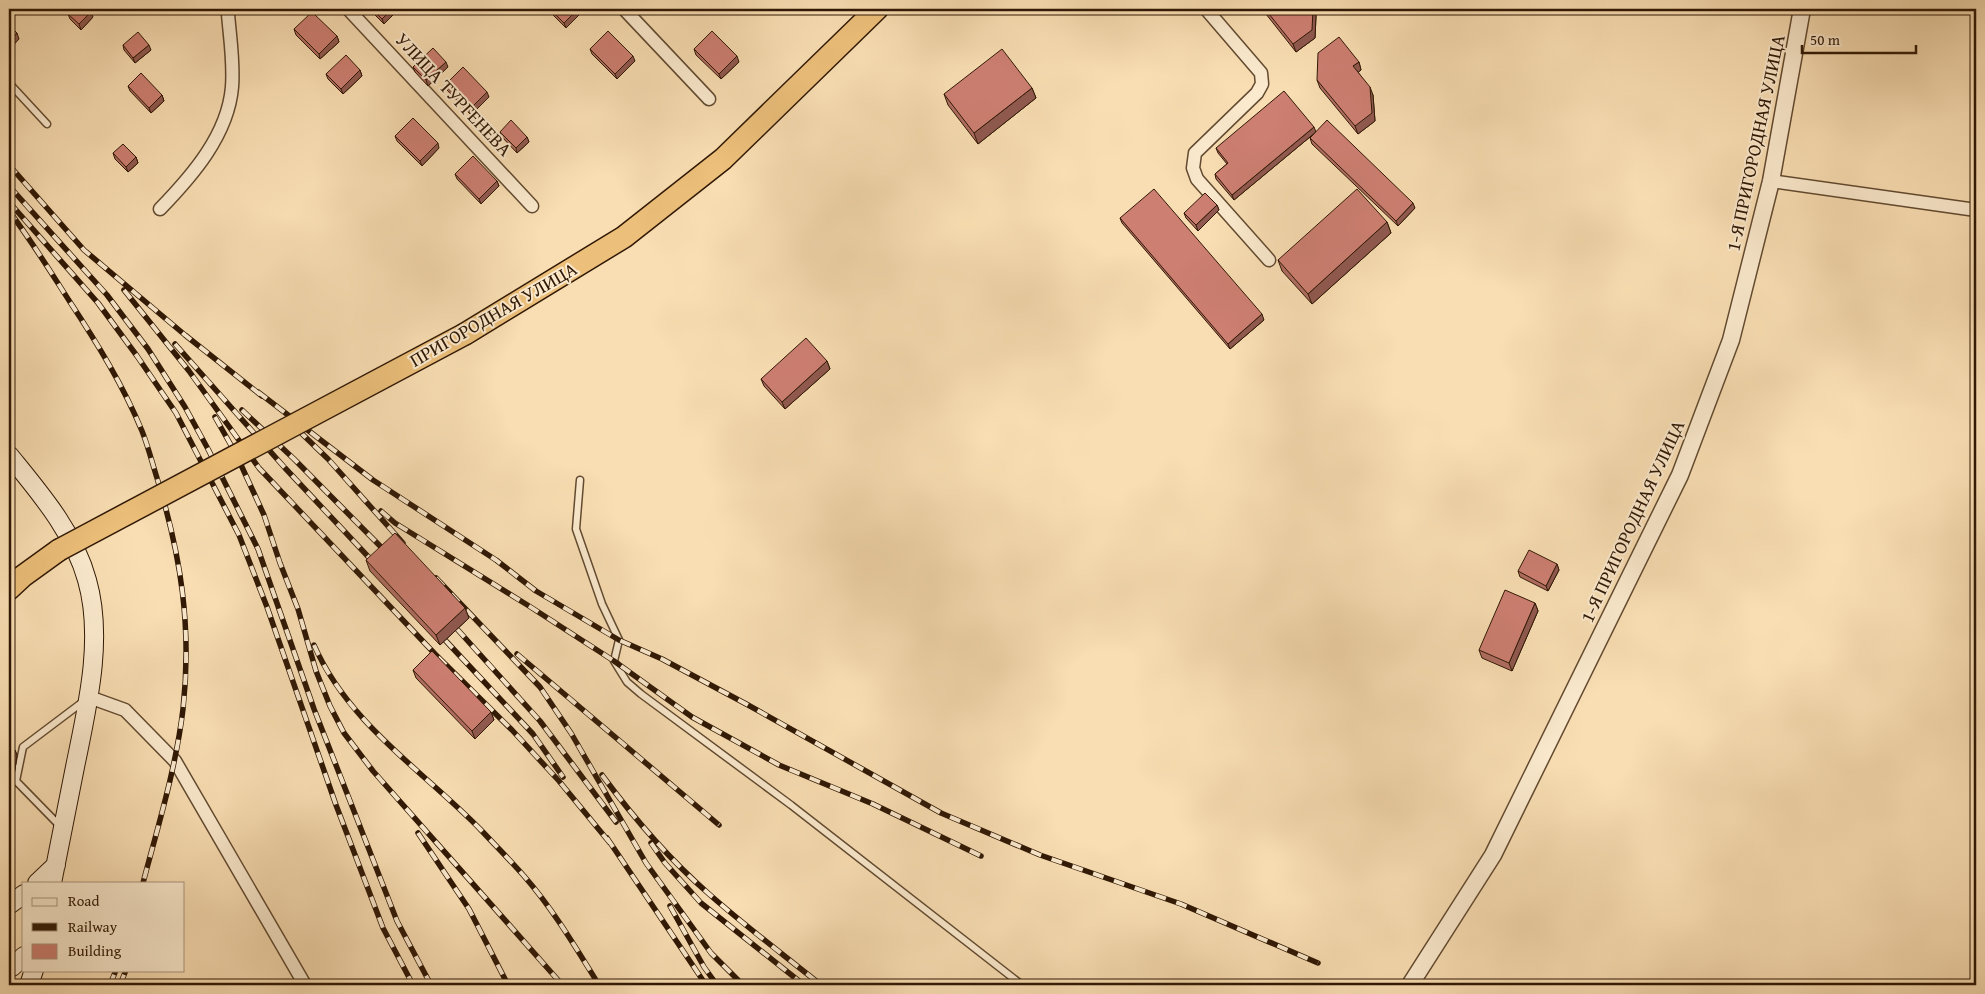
<svg xmlns="http://www.w3.org/2000/svg" width="1985" height="994" font-family="'Gentium Book Plus',serif">
	<rect width="100%" height="100%" fill="#f9deb3"/>
	<filter id="stains"><feTurbulence type="fractalNoise" baseFrequency=".004" numOctaves="4"/><feColorMatrix values="0 0 0 0 .2 0 0 0 0 .09 0 0 0 0 .02 0 0 0 .5 -.17"/></filter>
	<radialGradient id="worn" r=".72"><stop offset=".6" stop-color="#630" stop-opacity="0"/><stop offset="1" stop-color="#630" stop-opacity=".3"/></radialGradient>
	<g fill="none" stroke-linecap="round" stroke-linejoin="round">
		<defs>
			<path id="service" d="M 9,83 L 47,124
				M 580,480 L 576,529 L 602,604 L 619,640 L 614,661 L 627,682 L 641,694 L 791,805 L 1022,985
				M 60,826 L 16,781 L 23,747 L 84,701"/>
			<path id="minor" d="M 348,9 L 532,206
				M 624,9 L 709,99
				M 1206,9 L 1261,73 L 1262,84 L 1257,93 L 1195,153 L 1193,168 L 1197,179 L 1269,260
				M 1771,181 L 1976,210
				M 160,209 C 192,176 228,135 232,87 C 234,63 230,38 228,14 L 230,9
				M 89,697 L 125,710 L 175,761 L 305,985"/>
			<path id="tertiary" d="M 1410,985 L 1493,855 L 1680,475 L 1731,340 L 1771,181 L 1802,9"/>
			<path id="secondary" d="M 9,455 C 39,492 74,532 87,580 C 104,639 87,708 75,767 C 67,806 60,844 52,883
				M 37,883 L 56,865
				M 9,905 L 24,894
				M 9,968 L 12,967 L 24,956
				M 29,985 L 34,970"/>
			<path id="trunk" d="M 465,334 L 624,237 L 723,159 L 877,9
				M 9,589 L 23,576 L 59,550"/>
		</defs>
		<use href="#service" stroke="#624a30" stroke-width="9"/>
		<use href="#minor" stroke="#624a30" stroke-width="15"/>
		<use href="#tertiary" stroke="#624a30" stroke-width="19"/>
		<use href="#secondary" stroke="#301805" stroke-width="20"/>
		<use href="#trunk" stroke="#301805" stroke-width="24"/>
		<use href="#service" stroke="#fbeace" stroke-width="6"/>
		<use href="#minor" stroke="#fbeace" stroke-width="12"/>
		<use href="#tertiary" stroke="#fbeace" stroke-width="16"/>
		<use href="#secondary" stroke="#fbeace" stroke-width="18"/>
		<use href="#trunk" stroke="#ecbf7a" stroke-width="21"/>
		<defs>
			<path id="rail" d="M 9,165 L 84,250 L 185,335 L 262,396
				M 9,186 L 107,295 L 148,349 L 185,407 L 208,449 L 258,549 L 314,709 L 397,921 L 431,985
				M 9,202 L 98,303 L 137,356 L 176,413 L 239,535 L 267,607 L 336,805 L 383,928 L 413,985
				M 9,211 C 31,240 50,271 70,302 C 97,343 123,385 142,431 C 148,446 152,462 157,478 C 181,556 192,627 183,709 C 176,768 158,826 143,883
				M 124,290 L 189,371 L 259,468 L 435,654 L 512,730 L 559,781 L 610,843
				M 175,344 L 285,468 L 376,565
				M 258,392 L 373,480 L 496,560 L 536,591 L 619,640 L 662,659 L 748,705 L 941,813 L 1040,855 L 1181,904 L 1318,963
				M 242,410 L 294,459 L 388,554
				M 215,417 L 236,454 L 264,515 L 280,563 L 298,609 L 316,671 L 330,706 L 344,733 L 373,771 L 558,980
				M 298,430 L 328,459 L 403,543
				M 381,511 L 395,523 L 529,606 L 614,661 L 692,717 L 779,765 L 873,804 L 981,856
				M 436,578 L 540,687 L 571,733 L 646,863 L 711,953 L 743,985
				M 457,629 L 540,721 L 616,822
				M 445,640 L 533,734 L 563,777
				M 314,645 C 348,723 423,771 480,829 C 495,845 510,860 524,876 C 553,909 576,948 599,985
				M 517,654 L 719,825
				M 602,775 C 633,817 669,859 709,894 C 745,926 784,955 821,985
				M 418,833 L 469,909 L 508,985
				M 607,838 L 706,985
				M 651,843 L 665,863 L 701,903 L 804,985
				M 670,906 L 704,967 L 717,985
				M 110,985 L 116,970
				M 120,985 L 126,970"/>
		</defs>
		<use href="#rail" stroke="#301805" stroke-width="5.5"/>
		<use href="#rail" stroke="#fbeace" stroke-width="4" stroke-dasharray="11" stroke-linecap="butt"/>
		<defs>
			<path id="trunk-bridge" d="M 59,550 L 465,334"/>
		</defs>
		<use href="#trunk-bridge" stroke="#301805" stroke-width="24" stroke-linecap="butt"/>
		<use href="#trunk-bridge" stroke="#ecbf7a" stroke-width="21"/>
	</g>
	<path fill="#b06d62" stroke="#301805" d="M 369,9 L 399,9 L 384,24 Z
		M 547,9 L 583,9 L 584,10 L 566,28 Z
		M 1262,9 L 1314,9 L 1316,16 L 1315,38 L 1296,52 Z
		M 68,14 L 93,17 L 81,30 L 70,19 Z
		M 294,29 L 337,36 L 339,42 L 320,59 L 296,35 Z
		M 123,45 L 151,50 L 135,63 L 124,50 Z
		M 590,49 L 635,61 L 617,79 L 592,54 Z
		M 694,49 L 739,62 L 721,79 L 696,55 Z
		M 1359,62 L 1361,70 L 1358,72 L 1373,95 L 1375,121 L 1358,134 L 1320,88 L 1317,80 Z
		M 413,67 L 448,67 L 428,86 L 415,72 Z
		M 360,70 L 362,76 L 343,94 L 328,79 L 326,74 Z
		M 445,85 L 489,97 L 471,115 L 447,90 Z
		M 128,86 L 162,95 L 164,101 L 151,113 L 130,91 Z
		M 1032,88 L 1036,98 L 978,144 L 948,105 L 944,94 Z
		M 500,132 L 527,137 L 529,142 L 517,153 L 502,137 Z
		M 1316,132 L 1234,200 L 1216,179 L 1215,174 L 1227,164 L 1218,153 L 1216,148 Z
		M 395,136 L 439,148 L 422,166 L 397,141 Z
		M 1310,138 L 1415,208 L 1398,226 L 1312,144 Z
		M 113,153 L 136,157 L 138,163 L 128,172 L 115,159 Z
		M 455,174 L 497,181 L 499,186 L 481,204 L 457,179 Z
		M 1217,205 L 1219,210 L 1198,231 L 1186,218 L 1184,213 Z
		M 1120,218 L 1264,320 L 1230,349 L 1122,223 Z
		M 1387,222 L 1391,233 L 1312,304 L 1282,271 L 1278,260 Z
		M 827,361 L 830,369 L 785,409 L 764,386 L 761,379 Z
		M 366,560 L 465,608 L 469,618 L 440,645 L 370,571 Z
		M 1557,564 L 1559,570 L 1548,591 L 1520,577 L 1518,571 Z
		M 1535,603 L 1538,611 L 1512,671 L 1482,658 L 1479,650 Z
		M 413,670 L 491,712 L 494,720 L 475,739 L 416,678 Z
		M 9,749 L 15,750 L 17,755 L 14,776 L 9,775 Z"/>
	<path fill="#905950" stroke="#301805" d="M 392,9 L 399,9 L 384,24 L 382,19 Z
		M 578,9 L 583,9 L 584,10 L 566,28 L 564,23 Z
		M 1314,9 L 1316,16 L 1315,38 L 1296,52 L 1293,44 Z
		M 91,12 L 93,17 L 81,30 L 79,24 Z
		M 17,33 L 19,39 L 9,50 L 9,43 Z
		M 337,36 L 339,42 L 320,59 L 319,54 Z
		M 149,45 L 151,50 L 135,63 L 133,58 Z
		M 633,56 L 635,61 L 617,79 L 615,74 Z
		M 737,56 L 739,62 L 721,79 L 719,74 Z
		M 446,62 L 448,67 L 428,86 L 426,80 Z
		M 1359,62 L 1361,70 L 1356,74 L 1353,66 Z
		M 360,70 L 362,76 L 343,94 L 341,89 Z
		M 1370,87 L 1373,95 L 1375,121 L 1358,134 L 1355,126 Z
		M 1032,88 L 1036,98 L 978,144 L 974,133 Z
		M 487,92 L 489,97 L 471,115 L 469,110 Z
		M 162,95 L 164,101 L 151,113 L 149,108 Z
		M 1314,127 L 1316,132 L 1234,200 L 1232,195 Z
		M 527,137 L 529,142 L 517,153 L 516,148 Z
		M 438,143 L 439,148 L 422,166 L 420,161 Z
		M 136,157 L 138,163 L 128,172 L 126,167 Z
		M 497,181 L 499,186 L 481,204 L 479,199 Z
		M 1413,203 L 1415,208 L 1398,226 L 1396,221 Z
		M 1217,205 L 1219,210 L 1198,231 L 1196,225 Z
		M 1387,222 L 1391,233 L 1312,304 L 1308,294 Z
		M 1262,314 L 1264,320 L 1230,349 L 1228,344 Z
		M 827,361 L 830,369 L 785,409 L 782,402 Z
		M 1557,564 L 1559,570 L 1548,591 L 1546,586 Z
		M 1535,603 L 1538,611 L 1512,671 L 1509,663 Z
		M 465,608 L 469,618 L 440,645 L 436,635 Z
		M 491,712 L 494,720 L 475,739 L 472,731 Z
		M 15,750 L 17,755 L 14,776 L 12,770 Z"/>
	<path fill="#cd7f72" stroke="#301805" d="M 74,9 L 88,9 L 91,12 L 79,24 L 68,14 Z
		M 372,9 L 392,9 L 382,19 Z
		M 550,9 L 578,9 L 564,23 Z
		M 1265,9 L 1313,9 L 1312,30 L 1293,44 Z
		M 312,12 L 337,36 L 319,54 L 294,29 Z
		M 9,25 L 17,33 L 9,43 Z
		M 608,31 L 633,56 L 615,74 L 590,49 Z
		M 712,31 L 737,56 L 719,74 L 694,49 Z
		M 138,32 L 149,45 L 133,58 L 123,45 Z
		M 1339,37 L 1359,62 L 1353,66 L 1370,87 L 1372,113 L 1355,126 L 1317,80 L 1318,53 Z
		M 433,48 L 446,62 L 426,80 L 413,67 Z
		M 1002,49 L 1032,88 L 974,133 L 944,94 Z
		M 346,55 L 360,70 L 341,89 L 326,74 Z
		M 463,67 L 487,92 L 469,110 L 445,85 Z
		M 141,73 L 162,95 L 149,108 L 128,86 Z
		M 1284,91 L 1314,127 L 1232,195 L 1215,174 L 1228,163 L 1216,148 Z
		M 413,118 L 438,143 L 420,161 L 395,136 Z
		M 511,120 L 527,137 L 516,148 L 500,132 Z
		M 1327,120 L 1413,203 L 1396,221 L 1310,138 Z
		M 123,144 L 136,157 L 126,167 L 113,153 Z
		M 473,156 L 497,181 L 479,199 L 455,174 Z
		M 1154,189 L 1262,314 L 1228,344 L 1120,218 Z
		M 1357,189 L 1387,222 L 1308,294 L 1278,260 Z
		M 1205,193 L 1217,205 L 1196,225 L 1184,213 Z
		M 806,338 L 827,361 L 782,402 L 761,379 Z
		M 395,533 L 465,608 L 436,635 L 366,560 Z
		M 1529,550 L 1557,564 L 1546,586 L 1518,571 Z
		M 1505,590 L 1535,603 L 1509,663 L 1479,650 Z
		M 432,651 L 491,712 L 472,731 L 413,670 Z
		M 9,749 L 15,750 L 12,770 L 9,770 Z"/>
	<g text-anchor="middle" stroke-width="4" stroke-linejoin="round" paint-order="stroke">
		<g font-size="19" fill="#301805" stroke="#fbeace">
			<text transform="translate(454 94) rotate(47)" y="7">УЛИЦА ТУРГЕНЕВА</text>
			<text transform="translate(1755 143) rotate(-78)" y="7">1-Я ПРИГОРОДНАЯ УЛИЦА</text>
			<text transform="translate(493 314) rotate(-30)" y="7">ПРИГОРОДНАЯ УЛИЦА</text>
			<text transform="translate(1632 521) rotate(-65)" y="7">1-Я ПРИГОРОДНАЯ УЛИЦА</text>
		</g>
	</g>
	<rect width="1985" height="994" fill="none" stroke="#f9deb3" stroke-width="30"/>
	<rect x="10" y="10" width="1965" height="974" fill="none" stroke="#301805" stroke-width="2.5"/>
	<rect x="15" y="15" width="1955" height="964" fill="none" stroke="#301805"/>
	<rect x="22" y="882" width="162" height="90" fill="#fbeace" stroke="#aa967e"/>
	<rect x="32" y="898" width="25" height="8" fill="#fbeace" stroke="#aa967e"/>
	<text x="68" y="906" font-size="15" fill="#301805">Road</text>
	<rect x="32" y="923" width="25" height="8" fill="#301805" stroke="#aa967e"/>
	<text x="68" y="932" font-size="15" fill="#301805">Railway</text>
	<rect x="32" y="944" width="25" height="15" fill="#cd7f72" stroke="#aa967e"/>
	<text x="68" y="956" font-size="15" fill="#301805">Building</text>
	<path d="M1802 45v8h114v-8" fill="none" stroke="#301805" stroke-width="2.5"/>
	<text x="1810" y="45" font-size="15" fill="#301805" stroke="#fbeace" stroke-width="4" paint-order="stroke">50 m</text>
	<rect width="100%" height="100%" filter="url(#stains)"/>
	<rect width="100%" height="100%" fill="url(#worn)"/>
</svg>
